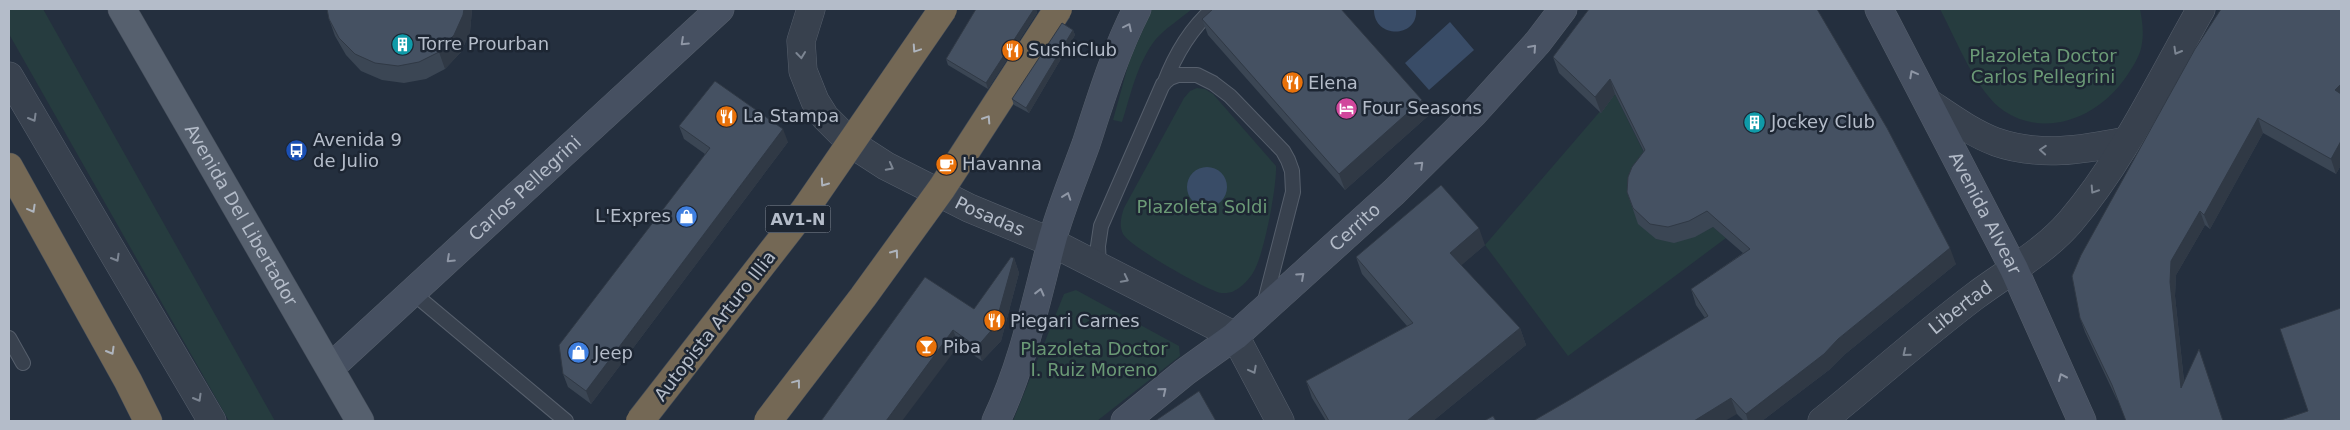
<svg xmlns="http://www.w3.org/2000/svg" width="2350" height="430" font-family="'DejaVu Sans',sans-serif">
	<rect width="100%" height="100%" fill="#242f3e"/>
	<path fill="#263c3f" d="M 9,9 L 43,9 L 275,421 L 229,421 L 9,34 Z
		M 1152,9 L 1192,9 C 1180,19 1166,28 1156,39 C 1137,63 1131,94 1122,122 L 1113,120 L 1129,62 Z
		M 1940,9 L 2140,9 C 2142,20 2144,32 2142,43 C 2141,54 2134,65 2128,74 C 2102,115 2048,140 2004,111 C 1976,92 1956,39 1940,9 Z
		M 1197,88 L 1205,89 L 1213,94 L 1276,166 C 1277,186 1264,254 1254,271 C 1250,279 1241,288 1232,292 C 1229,293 1224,293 1221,293 C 1206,290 1129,246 1123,234 C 1119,226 1121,217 1124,208 L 1184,98 L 1190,91 Z
		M 1615,94 L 1652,169 L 1656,239 C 1680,244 1692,238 1713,227 L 1726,238 L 1568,356 L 1485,245 Z
		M 1076,290 L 1179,346 L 1180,356 L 1097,421 L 1013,421 L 1064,294 Z"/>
	<path fill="#394c67" d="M 1374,9 L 1416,9 C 1419,39 1373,39 1374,9 Z
		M 1450,22 L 1474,50 L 1429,90 L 1405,63 Z
		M1187 187a20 20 0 1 1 40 0a20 20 0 1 1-40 0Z"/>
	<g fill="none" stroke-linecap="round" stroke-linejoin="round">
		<defs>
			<path id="lane" d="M 1164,84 C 1175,55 1189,30 1213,9
				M 1099,266 L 1098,246 L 1101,226 L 1163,84 L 1170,78 L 1178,75 L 1197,75 L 1213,83 L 1230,96 L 1283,151 L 1288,160 L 1292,171 L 1293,192 L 1264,305
				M 413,293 L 566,421
				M 9,338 L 23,363"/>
			<g id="street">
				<path id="s1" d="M 811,9 L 801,41 L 803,71 L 815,101 L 825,117 L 852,144 L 886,166 L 969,208 L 1051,242 L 1235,336 L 1280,421"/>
				<path d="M 9,76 L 212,421"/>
				<path d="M 1929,103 C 1950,117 1972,133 1996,142 C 2039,157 2083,150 2126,141"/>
				<path id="s2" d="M 1822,421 C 1873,380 1922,336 1975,296 C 2007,272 2043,253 2070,222 C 2123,160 2161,79 2201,9"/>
			</g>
			<g id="secondary">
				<path id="s3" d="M 1879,9 L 2014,269 L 2082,421"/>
				<path id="s4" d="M 330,368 L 720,9"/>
				<path d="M 996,421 C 1023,364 1035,305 1051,244 C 1060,210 1074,177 1086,144 C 1101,98 1115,52 1137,9"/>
				<path id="s5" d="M 1125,421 L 1185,372 L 1235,336 L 1394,192 L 1473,114 L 1538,42 L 1563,9"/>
			</g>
			<g id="primary">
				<path id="s6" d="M 122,9 L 360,421"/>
			</g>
			<path id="highway" d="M 9,167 L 128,381 L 148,421"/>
		</defs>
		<use href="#lane" stroke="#565f6c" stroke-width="16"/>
		<use href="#street" stroke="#565f6c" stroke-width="29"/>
		<use href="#secondary" stroke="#565f6c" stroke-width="29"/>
		<use href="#primary" stroke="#414a57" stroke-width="29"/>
		<use href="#highway" stroke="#434c59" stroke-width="29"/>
		<use href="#lane" stroke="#38414e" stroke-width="14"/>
		<use href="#street" stroke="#38414e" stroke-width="28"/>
		<use href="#secondary" stroke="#465061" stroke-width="28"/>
		<use href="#primary" stroke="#56606e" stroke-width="28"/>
		<use href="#highway" stroke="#746855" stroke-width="28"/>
		<defs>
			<path id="highway-bridge" d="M 640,421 L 806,208 L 943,9
				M 768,421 L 863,297 L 942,188 L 1058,9"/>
		</defs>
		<use href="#highway-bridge" stroke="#434c59" stroke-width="29" stroke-linecap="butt"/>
		<use href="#highway-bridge" stroke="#746855" stroke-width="28"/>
	</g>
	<path fill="#3b4654" d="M 327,9 L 472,9 L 472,10 L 470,32 L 461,52 L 445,69 L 426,79 L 404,83 L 382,80 L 361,71 L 346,55 L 335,36 L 329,19 Z
		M 976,9 L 1036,9 L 1037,13 L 988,89 L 948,65 L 946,59 Z
		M 1589,9 L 1956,264 L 1844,355 L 1829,370 L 1762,421 L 1744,421 L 1737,414 L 1571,399 L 1705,318 L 1696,305 L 1691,289 L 1743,253 L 1713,227 L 1695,237 L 1674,243 L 1656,239 L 1638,224 L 1627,192 L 1644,152 L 1615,94 L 1601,113 L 1559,73 L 1553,57 Z
		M 2341,9 L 2341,165 L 2336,174 L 2263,133 L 2210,229 L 2205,225 L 2176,275 L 2175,296 L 2184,381 L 2224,421 L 2117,400 L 2085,332 L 2080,318 Z
		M 1202,19 L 1428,116 L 1345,190 L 1208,35 Z
		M 1073,30 L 1075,35 L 1029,113 L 1014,105 L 1012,99 Z
		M 679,126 L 788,142 L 591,404 L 568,387 L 563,374 L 705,154 L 684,139 Z
		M 1485,245 L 1461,265 L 1520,328 L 1526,345 L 1433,421 L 1326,421 L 1312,398 L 1306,381 L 1407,326 L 1362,274 L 1356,257 Z
		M 1014,258 L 1019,273 L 1001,341 L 982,361 L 959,345 L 821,421 L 974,309 Z"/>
	<path fill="#303945" d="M 464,9 L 472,9 L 470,32 L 461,52 L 445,69 L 439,52 Z
		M 1034,9 L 1036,9 L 1037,13 L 988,89 L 986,83 Z
		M 1073,30 L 1075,35 L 1029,113 L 1026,108 Z
		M 1610,79 L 1615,94 L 1601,113 L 1595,97 Z
		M 2341,84 L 2341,103 L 2335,90 Z
		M 1422,100 L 1428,116 L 1345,190 L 1339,174 Z
		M 2258,118 L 2263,133 L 2210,229 L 2204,215 Z
		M 783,129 L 788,142 L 591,404 L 586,391 Z
		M 2341,141 L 2341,165 L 2336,174 L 2331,159 Z
		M 2200,211 L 2205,225 L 2176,275 L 2175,296 L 2186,402 L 2181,388 L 2170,282 L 2171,261 Z
		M 1479,228 L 1485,245 L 1456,270 L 1450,253 Z
		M 1950,248 L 1956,264 L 1844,355 L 1829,370 L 1762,421 L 1748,421 L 1746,414 Z
		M 1014,258 L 1019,273 L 1001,341 L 982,361 L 977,347 Z
		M 1520,328 L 1526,345 L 1433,421 L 1407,421 Z
		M 953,330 L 959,345 L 902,421 L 886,421 Z
		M 1731,398 L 1737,414 L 1725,421 L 1694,421 Z"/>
	<path fill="#455162" stroke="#303945" d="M 327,9 L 464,9 L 463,15 L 454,35 L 439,52 L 419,62 L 398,66 L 375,63 L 355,54 L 339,38 L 329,19 Z
		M 976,9 L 1034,9 L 986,83 L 946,59 Z
		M 1213,9 L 1341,9 L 1422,100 L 1339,174 L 1202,19 Z
		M 1589,9 L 1817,9 L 1887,128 L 1950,248 L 1838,339 L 1824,354 L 1746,414 L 1731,398 L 1694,421 L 1533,421 L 1571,399 L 1708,316 L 1691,289 L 1750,249 L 1707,211 L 1689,221 L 1668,227 L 1650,224 L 1633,208 L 1627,192 L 1628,177 L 1632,167 L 1645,150 L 1610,79 L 1595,97 L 1553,57 Z
		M 2221,9 L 2341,9 L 2341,84 L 2335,90 L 2341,94 L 2341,141 L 2331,159 L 2258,118 L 2204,215 L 2200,211 L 2171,261 L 2170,282 L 2181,388 L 2199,349 L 2223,421 L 2126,421 L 2112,385 L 2080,318 L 2072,276 L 2081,255 L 2195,49 Z
		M 1062,23 L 1073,30 L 1026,108 L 1012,99 Z
		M 715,81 L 783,129 L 586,391 L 563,374 L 559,345 L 710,148 L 679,126 Z
		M 1441,185 L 1479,228 L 1450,253 L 1520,328 L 1407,421 L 1329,421 L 1306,381 L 1413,323 L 1356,257 Z
		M 1011,257 L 1014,258 L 995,326 L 977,347 L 953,330 L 886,421 L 821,421 L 925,277 L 974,309 Z
		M 2341,308 L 2341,421 L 2278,421 L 2308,411 L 2280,329 Z
		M 1199,391 L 1216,421 L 1155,421 Z
		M 1493,416 L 1496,421 L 1484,421 Z"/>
	<defs><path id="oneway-chevron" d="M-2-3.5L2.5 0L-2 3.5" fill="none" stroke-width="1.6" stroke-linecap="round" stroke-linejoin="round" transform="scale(1.25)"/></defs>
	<g stroke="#8e96a5">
		<use href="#oneway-chevron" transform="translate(1128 27) rotate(-64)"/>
		<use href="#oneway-chevron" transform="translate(684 42) rotate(137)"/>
		<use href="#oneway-chevron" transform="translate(1533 48) rotate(-48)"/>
		<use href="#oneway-chevron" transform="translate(1913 74) rotate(-118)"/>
		<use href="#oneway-chevron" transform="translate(1420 165) rotate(-44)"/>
		<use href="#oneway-chevron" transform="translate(1067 196) rotate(-71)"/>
		<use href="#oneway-chevron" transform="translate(450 259) rotate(137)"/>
		<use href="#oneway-chevron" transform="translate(1301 276) rotate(-42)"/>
		<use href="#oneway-chevron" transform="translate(1040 292) rotate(-76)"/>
		<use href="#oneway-chevron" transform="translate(2062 377) rotate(-114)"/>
		<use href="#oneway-chevron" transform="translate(1163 391) rotate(-39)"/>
	</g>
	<g stroke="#aeb4bd">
		<use href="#oneway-chevron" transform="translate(916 49) rotate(124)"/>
		<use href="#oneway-chevron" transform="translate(987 119) rotate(-57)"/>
		<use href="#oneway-chevron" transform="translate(824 183) rotate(125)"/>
		<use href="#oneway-chevron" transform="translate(32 209) rotate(61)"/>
		<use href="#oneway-chevron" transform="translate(895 253) rotate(-54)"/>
		<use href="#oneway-chevron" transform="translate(111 351) rotate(60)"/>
		<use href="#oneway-chevron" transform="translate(797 383) rotate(-53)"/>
	</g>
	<g stroke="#7c8592">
		<use href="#oneway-chevron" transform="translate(2177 51) rotate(120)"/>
		<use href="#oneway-chevron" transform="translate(801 55) rotate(84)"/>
		<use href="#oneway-chevron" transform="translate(33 118) rotate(60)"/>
		<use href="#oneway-chevron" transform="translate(2043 150) rotate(-176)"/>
		<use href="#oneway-chevron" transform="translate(890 167) rotate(28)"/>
		<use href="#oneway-chevron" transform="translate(2094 190) rotate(123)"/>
		<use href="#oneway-chevron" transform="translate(116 258) rotate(60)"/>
		<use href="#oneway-chevron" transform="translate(1125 279) rotate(27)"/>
		<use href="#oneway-chevron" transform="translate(1906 353) rotate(141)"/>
		<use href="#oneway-chevron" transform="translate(1253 370) rotate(62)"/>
		<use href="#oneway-chevron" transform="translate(198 398) rotate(60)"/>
	</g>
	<defs>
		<symbol id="building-disc" viewBox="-11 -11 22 22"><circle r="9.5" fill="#0f9aa8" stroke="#1d2633"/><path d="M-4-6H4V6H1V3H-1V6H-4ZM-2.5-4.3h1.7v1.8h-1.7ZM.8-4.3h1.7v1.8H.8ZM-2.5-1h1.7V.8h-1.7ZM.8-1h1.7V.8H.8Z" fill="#fff"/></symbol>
		<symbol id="restaurant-disc" viewBox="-11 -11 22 22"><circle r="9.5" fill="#e8710a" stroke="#1d2633"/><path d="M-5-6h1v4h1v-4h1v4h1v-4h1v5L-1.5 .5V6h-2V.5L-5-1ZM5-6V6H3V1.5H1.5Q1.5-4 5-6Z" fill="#fff"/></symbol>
		<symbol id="hotel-disc" viewBox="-11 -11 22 22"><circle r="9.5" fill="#d1479c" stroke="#1d2633"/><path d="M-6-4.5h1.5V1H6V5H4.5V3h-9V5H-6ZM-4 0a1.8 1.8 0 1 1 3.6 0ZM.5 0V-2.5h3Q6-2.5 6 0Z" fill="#fff"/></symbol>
		<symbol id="bus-disc" viewBox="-11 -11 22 22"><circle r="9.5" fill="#1a4fb4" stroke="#1d2633"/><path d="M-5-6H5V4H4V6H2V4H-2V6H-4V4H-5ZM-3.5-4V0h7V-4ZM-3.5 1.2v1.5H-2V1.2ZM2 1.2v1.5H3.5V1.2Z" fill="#fff"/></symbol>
		<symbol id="cafe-disc" viewBox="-11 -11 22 22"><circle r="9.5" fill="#e8710a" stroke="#1d2633"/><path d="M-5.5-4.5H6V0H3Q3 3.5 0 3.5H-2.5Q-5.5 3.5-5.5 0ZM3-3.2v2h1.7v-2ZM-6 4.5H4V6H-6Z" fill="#fff"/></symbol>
		<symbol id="shop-disc" viewBox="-11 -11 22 22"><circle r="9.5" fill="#3f7fe0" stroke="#1d2633"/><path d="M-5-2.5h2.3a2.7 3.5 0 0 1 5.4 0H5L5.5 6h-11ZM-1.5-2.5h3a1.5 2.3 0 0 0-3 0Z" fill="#fff"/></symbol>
		<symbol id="bar-disc" viewBox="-11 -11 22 22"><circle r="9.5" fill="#e8710a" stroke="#1d2633"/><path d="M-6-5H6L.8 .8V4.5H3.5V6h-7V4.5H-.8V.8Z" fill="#fff"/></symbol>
	</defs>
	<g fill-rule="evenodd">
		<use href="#building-disc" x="390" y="32" width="25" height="25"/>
		<use href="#restaurant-disc" x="1000" y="38" width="25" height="25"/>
		<use href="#restaurant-disc" x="1280" y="70" width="25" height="25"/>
		<use href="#hotel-disc" x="1334" y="96" width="25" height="25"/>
		<use href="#restaurant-disc" x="714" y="104" width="25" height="25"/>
		<use href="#building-disc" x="1742" y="110" width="25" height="25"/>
		<use href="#bus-disc" x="284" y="138" width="25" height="25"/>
		<use href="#cafe-disc" x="934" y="152" width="25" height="25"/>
		<use href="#shop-disc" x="674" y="204" width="25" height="25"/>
		<use href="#restaurant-disc" x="982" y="308" width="25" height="25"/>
		<use href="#bar-disc" x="914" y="334" width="25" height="25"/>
		<use href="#shop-disc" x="566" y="340" width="25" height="25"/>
	</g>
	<g text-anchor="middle" stroke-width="5" stroke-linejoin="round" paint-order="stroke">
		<rect fill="#1d2633" stroke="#878f9c" stroke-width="1" x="765.5" y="205.5" width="65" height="27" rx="4"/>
		<g font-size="16" font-weight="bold" fill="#b4bcc9">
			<text x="798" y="225">AV1-N</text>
		</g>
		<g font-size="18" fill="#b4bcc9" stroke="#1d2633" text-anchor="start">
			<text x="418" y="50">Torre Prourban</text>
			<text x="1028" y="56">SushiClub</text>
			<text x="1308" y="89">Elena</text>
			<text x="1362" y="114">Four Seasons</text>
			<text x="743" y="122">La Stampa</text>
			<text x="1771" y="128">Jockey Club</text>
			<text x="313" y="146">Avenida 9<tspan x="313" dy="21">de Julio</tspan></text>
			<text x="962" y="170">Havanna</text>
			<text x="671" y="222" text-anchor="end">L'Expres</text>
			<text x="1010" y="327">Piegari Carnes</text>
			<text x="943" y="353">Piba</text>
			<text x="594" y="359">Jeep</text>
		</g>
		<g font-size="18" fill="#6b9a76" stroke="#1d2633">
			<text x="2043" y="62">Plazoleta Doctor<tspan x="2043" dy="21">Carlos Pellegrini</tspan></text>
			<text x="1202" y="213">Plazoleta Soldi</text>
			<text x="1094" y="355">Plazoleta Doctor<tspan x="1094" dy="21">I. Ruiz Moreno</tspan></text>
		</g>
		<g font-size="18" fill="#b4bcc9" stroke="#1d2633">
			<text dy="6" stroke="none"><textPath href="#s4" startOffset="265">Carlos Pellegrini</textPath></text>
			<text dy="6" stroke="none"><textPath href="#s3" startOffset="230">Avenida Alvear</textPath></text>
			<text dy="6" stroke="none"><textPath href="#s6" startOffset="238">Avenida Del Libertador</textPath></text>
			<text dy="6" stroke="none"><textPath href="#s1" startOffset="309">Posadas</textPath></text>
			<text dy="6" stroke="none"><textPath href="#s5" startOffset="301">Cerrito</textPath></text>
			<text dy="6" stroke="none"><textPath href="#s2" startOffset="179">Libertad</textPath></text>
			<text transform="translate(715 326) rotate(-52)" y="6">Autopista Arturo Illia</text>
		</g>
	</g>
	<rect width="2350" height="430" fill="none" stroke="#b4bcc9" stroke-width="20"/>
</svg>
